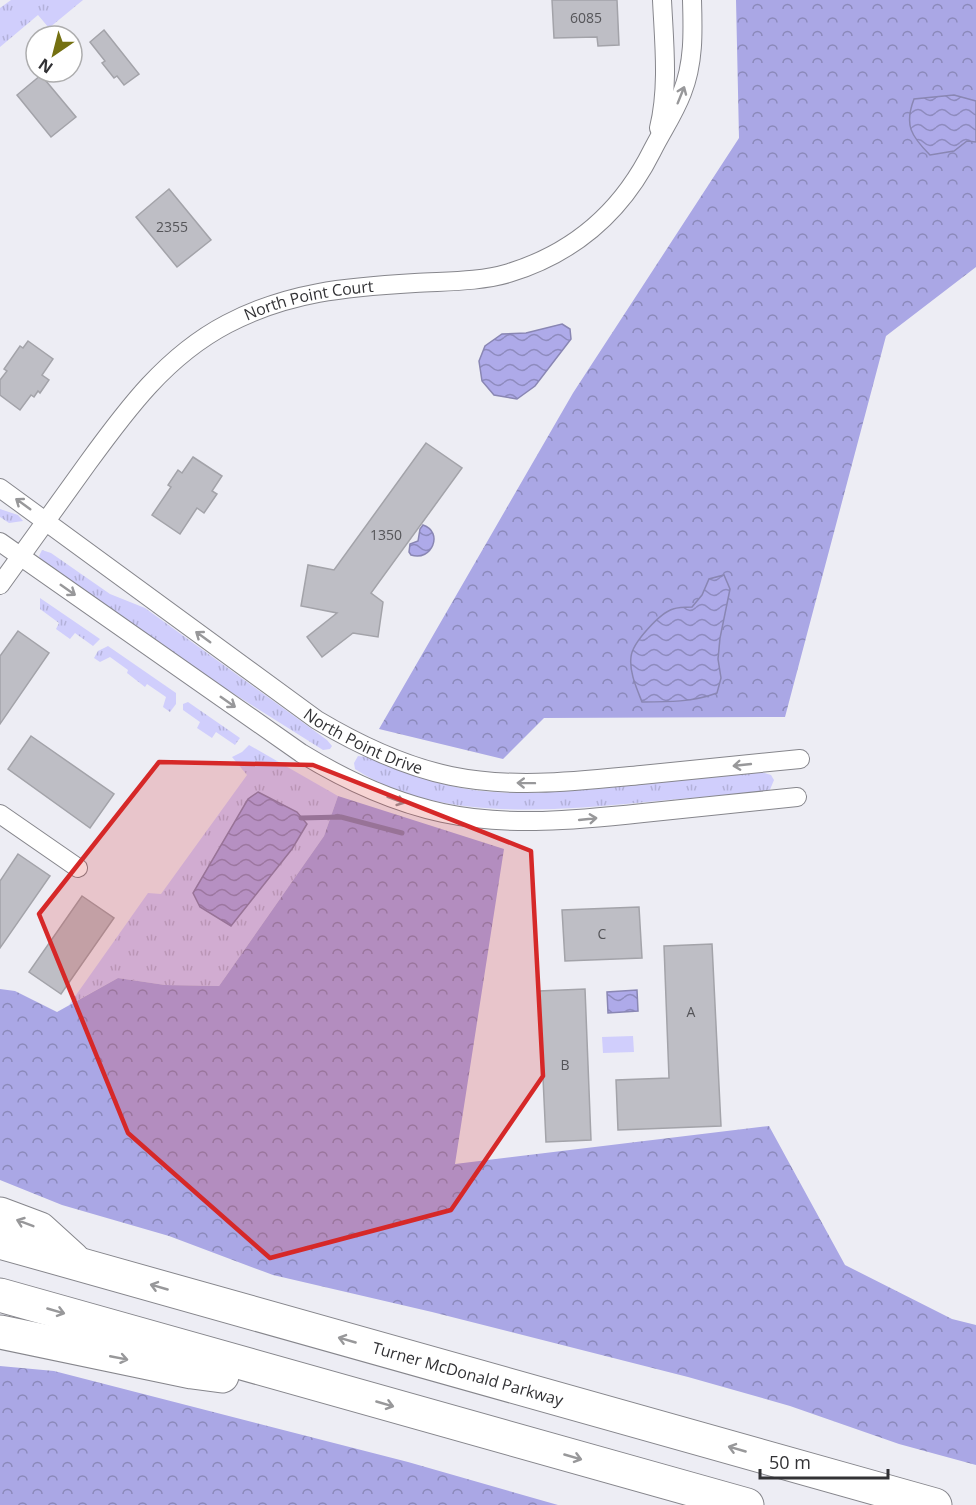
<svg xmlns="http://www.w3.org/2000/svg" width="976" height="1505" font-family="'Open Sans',sans-serif">
	<defs>
		<pattern id="grass-tufts" width="24" height="20" patternUnits="userSpaceOnUse" patternTransform="scale(1.5)"><rect width="24" height="20" fill="#d0cefc"/><path d="M3 7l-1-3M5 7V3M7 7l1-3M15 17l-1-3M17 17v-4M19 17l1-3" fill="none" stroke="#b3b1d9"/></pattern>
		<pattern id="forest-crowns" width="20" height="18" patternUnits="userSpaceOnUse" patternTransform="scale(1.5)"><rect width="20" height="18" fill="#aaa7e5"/><path d="M2 6a3 3 0 1 1 6 0M12 15a3 3 0 1 1 6 0" fill="none" stroke="#8b89ba"/></pattern>
		<pattern id="water-waves" width="16" height="10" patternUnits="userSpaceOnUse" patternTransform="scale(1.5)"><rect width="16" height="10" fill="#aeaae9"/><path d="M0 5q4-4 8 0t8 0" fill="none" stroke="#8e8bbe"/></pattern>
	</defs>
	<rect width="100%" height="100%" fill="#ededf4"/>
	<path fill="url(#grass-tufts)" d="M 11,0 L 83,0 L 49,28 L 38,15 L 0,47 L 0,8 Z
		M 0,509 L 18,515 L 23,521 L 9,523 L 0,517 Z
		M 42,550 L 51,553 L 110,594 L 145,608 L 327,740 L 332,746 L 330,749 L 323,750 L 223,687 L 42,561 L 39,556 Z
		M 40,598 L 100,639 L 93,646 L 75,633 L 70,639 L 56,629 L 59,623 L 40,609 Z
		M 108,646 L 176,693 L 176,704 L 170,712 L 163,707 L 166,697 L 147,684 L 145,687 L 127,673 L 128,670 L 110,657 L 100,662 L 94,658 L 98,651 Z
		M 188,702 L 240,738 L 235,745 L 216,732 L 212,738 L 197,728 L 200,722 L 183,710 L 183,704 Z
		M 249,745 L 338,796 L 324,836 L 219,986 L 165,985 L 118,978 L 69,1005 L 148,893 L 161,894 L 247,775 L 232,757 L 242,752 Z
		M 358,756 L 366,757 C 397,769 428,782 461,788 C 500,795 540,793 579,790 C 640,786 700,777 761,772 L 771,775 L 774,780 L 769,792 C 725,795 680,799 636,803 C 547,811 434,821 355,769 L 354,763 Z"/>
	<path fill="url(#forest-crowns)" d="M 736,0 L 976,0 L 976,267 L 886,336 L 785,717 L 544,718 L 503,759 L 379,729 L 573,393 L 739,138 Z
		M 338,796 L 504,849 L 455,1164 L 769,1126 L 845,1265 L 952,1319 L 976,1325 L 976,1465 L 899,1444 L 790,1406 L 688,1377 L 432,1312 L 273,1275 L 169,1236 L 62,1205 L 0,1180 L 0,989 L 15,991 L 57,1012 L 118,978 L 165,985 L 219,986 L 324,836 Z
		M 0,1366 L 54,1371 L 408,1462 L 558,1505 L 0,1505 Z"/>
	<path fill="#d0cefc" d="M 633,1036 L 634,1052 L 603,1053 L 602,1037 Z"/>
	<path fill="url(#water-waves)" stroke="#8986b3" stroke-width="1.5" d="M 954,95 L 976,101 L 976,142 L 967,141 L 954,151 L 930,155 C 911,136 904,125 914,99 Z
		M 562,324 L 570,329 L 571,339 L 535,386 L 517,399 L 494,395 L 482,381 L 479,361 L 485,346 L 502,334 L 526,333 Z
		M 423,525 C 444,532 432,562 411,555 L 409,552 L 410,544 L 418,541 L 420,529 Z
		M 724,575 L 730,589 L 720,638 L 718,659 L 721,678 L 717,693 C 693,702 668,702 642,702 C 637,689 629,672 631,657 C 632,643 660,613 673,609 C 679,607 686,607 692,607 L 702,595 L 709,579 Z
		M 258,792 L 297,812 L 307,824 L 292,849 L 231,926 L 200,907 L 193,893 L 248,799 Z
		M 637,990 L 638,1011 L 608,1013 L 607,992 Z"/>
	<g fill="none" stroke-linecap="round" stroke-linejoin="round">
		<path stroke="#8986b3" stroke-width="5" d="M 301,818 L 341,817 L 402,833"/>
	</g>
	<path fill="#bebec5" stroke="#a3a3a9" stroke-width="1.5" d="M 552,0 L 617,0 L 619,45 L 598,46 L 597,37 L 554,38 Z
		M 104,30 L 139,74 L 124,85 L 117,76 L 114,78 L 102,63 L 105,61 L 90,42 Z
		M 41,75 L 76,117 L 51,137 L 17,95 Z
		M 169,189 L 211,240 L 177,267 L 136,217 Z
		M 28,341 L 53,359 L 42,375 L 49,380 L 40,393 L 38,391 L 34,397 L 31,395 L 20,410 L 0,395 L 0,380 L 7,371 L 4,369 L 20,346 L 23,348 Z
		M 426,443 L 462,468 L 371,593 L 383,602 L 378,637 L 353,633 L 322,657 L 307,637 L 337,613 L 301,606 L 308,565 L 334,570 Z
		M 193,457 L 222,476 L 212,491 L 217,494 L 204,513 L 197,508 L 180,534 L 152,515 L 171,487 L 168,485 L 178,470 L 182,473 Z
		M 18,631 L 49,653 L 0,724 L 0,656 Z
		M 31,736 L 114,794 L 90,828 L 8,769 Z
		M 18,854 L 50,876 L 0,948 L 0,881 Z
		M 82,896 L 114,918 L 61,994 L 29,972 Z
		M 639,907 L 642,958 L 565,961 L 562,910 Z
		M 712,944 L 721,1126 L 618,1130 L 616,1080 L 669,1078 L 664,946 Z
		M 585,989 L 591,1140 L 546,1142 L 539,991 Z"/>
	<g fill="none" stroke-linecap="round" stroke-linejoin="round">
		<defs>
			<g id="street">
				<path d="M 659,128 C 669,87 664,42 662,0"/>
				<path id="s1" d="M 0,488 L 317,720 C 359,745 403,766 451,776 C 514,789 578,781 641,775 C 694,770 747,764 800,759"/>
				<path d="M 0,542 L 301,753 C 345,780 392,802 443,813 C 509,827 577,820 643,813 C 694,808 746,802 797,797"/>
				<path id="s2" d="M 0,585 C 29,545 58,504 87,464 C 127,409 166,356 227,324 C 288,292 347,287 415,283 C 446,281 479,282 509,273 C 574,253 622,211 652,151 C 662,131 674,114 682,93 C 694,63 693,32 692,0"/>
				<path d="M 0,814 L 78,868"/>
			</g>
			<g id="highway">
				<path d="M 0,1214 L 40,1229 L 73,1259"/>
				<path id="s3" d="M 0,1242 L 935,1505"/>
				<path d="M 0,1295 L 747,1505"/>
				<path d="M 0,1332 L 192,1372 L 222,1376"/>
			</g>
		</defs>
		<use href="#street" stroke="#86868c" stroke-width="20"/>
		<use href="#highway" stroke="#86868c" stroke-width="35"/>
		<use href="#street" stroke="#fff" stroke-width="18"/>
		<use href="#highway" stroke="#fff" stroke-width="33"/>
	</g>
	<defs><path id="oneway-shaft" d="M-6 0H5M1.5-3L5.5 0L1.5 3" fill="none" stroke-width="1.6" stroke-linecap="round" stroke-linejoin="round" transform="scale(1.5)"/></defs>
	<g stroke="#98989a">
		<use href="#oneway-shaft" transform="translate(681 95) rotate(-68)"/>
		<use href="#oneway-shaft" transform="translate(23 504) rotate(-144)"/>
		<use href="#oneway-shaft" transform="translate(68 590) rotate(35)"/>
		<use href="#oneway-shaft" transform="translate(203 637) rotate(-144)"/>
		<use href="#oneway-shaft" transform="translate(228 702) rotate(35)"/>
		<use href="#oneway-shaft" transform="translate(742 765) rotate(174)"/>
		<use href="#oneway-shaft" transform="translate(526 783) rotate(-179)"/>
		<use href="#oneway-shaft" transform="translate(396 800) rotate(20)"/>
		<use href="#oneway-shaft" transform="translate(588 819) rotate(-6)"/>
		<use href="#oneway-shaft" transform="translate(25 1223) rotate(-159)"/>
		<use href="#oneway-shaft" transform="translate(159 1287) rotate(-164)"/>
		<use href="#oneway-shaft" transform="translate(56 1311) rotate(16)"/>
		<use href="#oneway-shaft" transform="translate(347 1340) rotate(-164)"/>
		<use href="#oneway-shaft" transform="translate(119 1358) rotate(11)"/>
		<use href="#oneway-shaft" transform="translate(385 1404) rotate(16)"/>
		<use href="#oneway-shaft" transform="translate(737 1449) rotate(-164)"/>
		<use href="#oneway-shaft" transform="translate(573 1457) rotate(16)"/>
	</g>
	<path fill="#d62828" fill-opacity="0.2" stroke="#d62828" stroke-width="4.5" stroke-linejoin="round" d="M 159,762 L 313,765 L 531,851 L 543,1076 L 451,1210 L 270,1258 L 128,1133 L 39,914 Z"/>
	<g text-anchor="middle" stroke-width="4.5" stroke-linejoin="round" paint-order="stroke">
		<g font-size="14" fill="#555559">
			<text x="586" y="23">6085</text>
			<text x="172" y="232">2355</text>
			<text x="386" y="540">1350</text>
			<text x="602" y="939">C</text>
			<text x="691" y="1017">A</text>
			<text x="565" y="1070">B</text>
		</g>
		<g font-size="16" fill="#323235" stroke="#fff">
			<text dy="6" stroke="none"><textPath href="#s2" startOffset="435">North Point Court</textPath></text>
			<text dy="6" stroke="none"><textPath href="#s1" startOffset="444">North Point Drive</textPath></text>
			<text dy="6" stroke="none"><textPath href="#s3" startOffset="486">Turner McDonald Parkway</textPath></text>
		</g>
	</g>
	<g transform="translate(54 54) rotate(215)"><circle r="28" fill="#ffffff" stroke="#adadae" stroke-width="1.5"/>
	<path d="M0-4.5L10 22L0 15L-10 22Z" fill="#747011"/>
	<text y="-9" font-size="16" font-weight="bold" text-anchor="middle" fill="#323235">N</text>
	</g>
	<path d="M760 1469v9h128v-9" fill="none" stroke="#323235" stroke-width="3"/>
	<text x="769" y="1469" font-size="18" fill="#323235" stroke="#ffffff" stroke-width="4.5" paint-order="stroke">50 m</text>
</svg>
